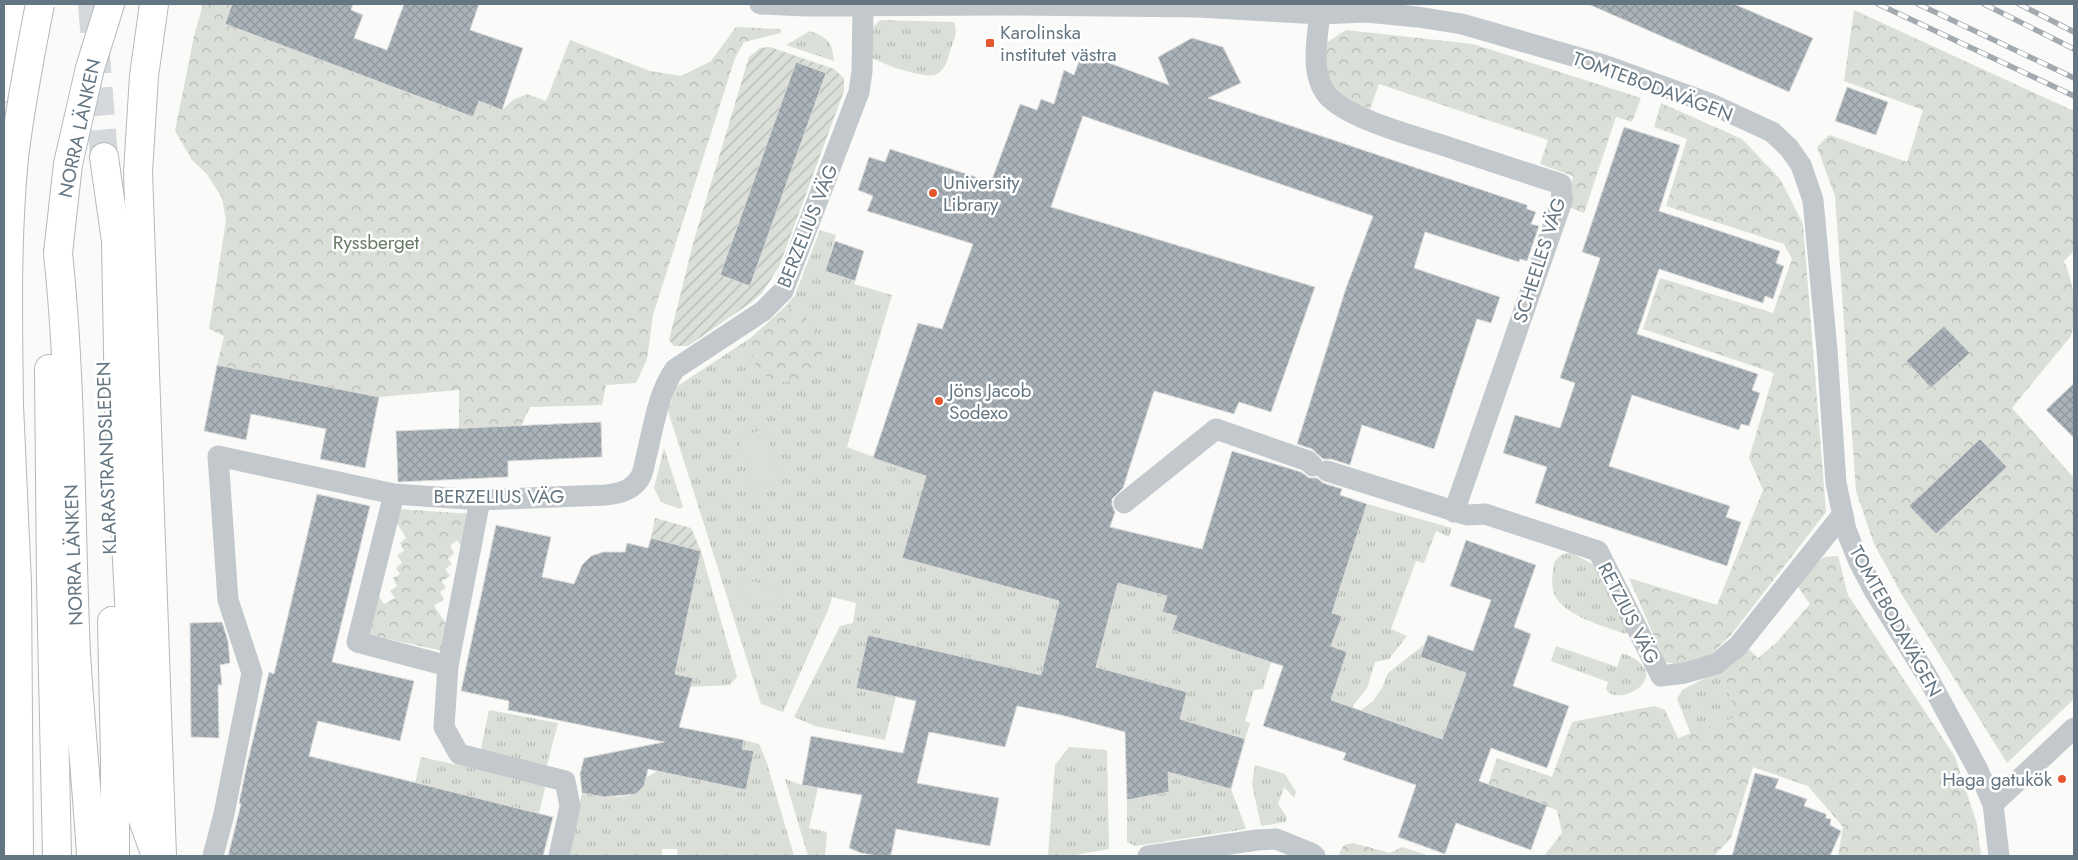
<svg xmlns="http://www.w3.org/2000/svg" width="2078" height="860" font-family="Jost,sans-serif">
	<defs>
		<pattern id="grass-tufts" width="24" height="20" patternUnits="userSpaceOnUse" patternTransform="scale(1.25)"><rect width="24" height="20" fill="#dadfd7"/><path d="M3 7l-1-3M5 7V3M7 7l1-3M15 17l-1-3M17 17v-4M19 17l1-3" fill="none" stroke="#b4b9b4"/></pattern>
		<pattern id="forest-crowns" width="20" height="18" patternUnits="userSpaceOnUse" patternTransform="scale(1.25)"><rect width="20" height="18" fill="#dadfd7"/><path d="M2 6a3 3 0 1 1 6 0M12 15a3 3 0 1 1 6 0" fill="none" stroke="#b4b9b4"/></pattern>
		<pattern id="garden-furrows" width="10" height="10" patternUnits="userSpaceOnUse" patternTransform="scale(1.25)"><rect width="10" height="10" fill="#dadfd7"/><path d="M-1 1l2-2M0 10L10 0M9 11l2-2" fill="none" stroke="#b4b9b4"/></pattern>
		<pattern id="building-cross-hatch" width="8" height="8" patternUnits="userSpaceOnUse" patternTransform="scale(1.25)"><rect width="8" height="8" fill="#aab3b9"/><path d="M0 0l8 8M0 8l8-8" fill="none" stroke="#8e969c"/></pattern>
	</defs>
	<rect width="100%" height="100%" fill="#fafaf8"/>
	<path fill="url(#grass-tufts)" d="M 880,20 L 954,22 C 958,33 954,40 950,51 C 948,59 945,70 937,74 C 926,80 882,64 871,57 L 872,28 Z
		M 810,31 C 828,38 832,41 834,61 L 786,45 Z
		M 820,230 L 836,235 L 825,271 L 855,281 L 854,284 L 892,295 L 847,447 L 914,472 L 1073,523 L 1066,545 L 917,505 L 902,558 L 1059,601 L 1041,676 L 868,635 L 856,688 L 896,696 L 885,740 L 815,726 L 794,717 L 840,626 L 853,623 L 856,603 L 832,597 L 829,608 L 783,712 L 761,704 L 668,411 L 676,387 L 752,337 L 786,306 L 795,295 Z
		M 664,448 L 683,507 L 680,509 L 661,502 L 654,488 Z
		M 1367,504 L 1452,528 L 1449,537 L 1436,531 L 1424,563 L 1416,561 L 1391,629 L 1407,636 L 1389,659 L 1375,662 L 1367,688 L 1344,717 L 1333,748 L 1317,744 L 1347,652 L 1331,646 L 1341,616 L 1332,613 Z
		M 701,551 L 737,677 L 730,685 L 690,687 L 692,678 L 675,674 Z
		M 1570,552 L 1594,565 L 1630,629 L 1625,634 C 1605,626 1558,615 1553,590 C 1551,582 1553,571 1554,562 L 1561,555 Z
		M 1100,578 L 1167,596 L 1162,612 L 1177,616 L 1172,630 L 1271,662 L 1263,689 L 1254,690 L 1245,721 L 1250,723 L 1245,739 L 1180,719 L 1187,692 L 1096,667 L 1114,601 Z
		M 1425,644 L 1420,657 L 1466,673 L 1442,739 L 1361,710 L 1373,701 L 1382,688 L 1388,673 Z
		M 1556,646 L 1617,667 L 1622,653 C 1680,674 1617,710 1606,689 L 1608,682 L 1551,661 Z
		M 1719,671 L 1739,716 L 1691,734 L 1677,699 L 1682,690 Z
		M 489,710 L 558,723 L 547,765 L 544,768 L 480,753 Z
		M 743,740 L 759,744 L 766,760 L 794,856 L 678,856 L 677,849 L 662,849 L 662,856 L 568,856 L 582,793 C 598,796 633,803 644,786 L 644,779 L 657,771 L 746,790 L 754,752 L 742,749 Z
		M 1069,747 L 1107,750 L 1109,849 L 1069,856 L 1048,856 L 1055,765 Z
		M 421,757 L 542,783 L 545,788 L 539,813 L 415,783 Z
		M 1255,765 L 1285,774 L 1296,792 L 1294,798 L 1284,787 L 1278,804 L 1287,817 L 1286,822 L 1261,826 L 1252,784 Z
		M 1168,772 L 1231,789 L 1246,829 L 1135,846 L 1127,842 L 1127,800 L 1169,792 Z
		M 785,779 L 802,785 L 818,787 L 809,828 L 827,832 L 825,856 L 808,856 Z"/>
	<path fill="url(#forest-crowns)" d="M 203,4 L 232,4 L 225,24 L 472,117 L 479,101 L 502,110 L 513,100 L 527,94 L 546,101 L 570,40 L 650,71 L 681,76 L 711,61 L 736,27 L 781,29 L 781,33 L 744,42 L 735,58 L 653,315 L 647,359 L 636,383 L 606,385 L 602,405 L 530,407 L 521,426 L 459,428 L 459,390 L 379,397 L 217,365 L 224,336 L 209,329 L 226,221 L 222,198 L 207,174 L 192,160 L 175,131 L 194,36 Z
		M 1854,10 L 2074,111 L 2074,251 L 2064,261 C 2074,284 2078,311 2071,336 L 2012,408 L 2074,478 L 2074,699 L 2007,763 L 1902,595 L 1874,544 L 1856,491 L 1835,196 L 1817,147 L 1829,135 L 1907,162 L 1923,110 L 1844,81 Z
		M 1346,30 L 1473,44 L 1641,98 L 1632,122 L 1616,117 L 1584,213 L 1566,206 L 1573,176 L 1540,164 L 1548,140 L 1379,84 L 1370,109 C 1329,93 1329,88 1323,45 Z
		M 1661,103 L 1742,139 L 1780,179 L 1803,224 L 1826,512 L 1731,635 L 1708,657 L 1680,665 L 1665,662 L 1629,578 L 1717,605 L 1763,490 L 1749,458 L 1774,373 L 1643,329 L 1660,278 L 1773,313 L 1792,259 L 1784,244 L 1666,206 L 1687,139 L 1654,127 Z
		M 786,306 C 795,312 811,320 816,330 C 843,376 773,403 754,361 C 751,354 752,344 752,337 Z
		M 397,509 L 473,514 L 464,551 L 457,540 L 450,546 L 454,553 L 448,559 L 452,564 L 445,569 L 450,576 L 442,581 L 446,588 L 440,592 L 444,599 L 434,606 L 449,628 L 443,651 L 370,635 L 376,592 L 384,604 L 395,598 L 390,591 L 397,586 L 393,578 L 400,574 L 396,568 L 402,563 L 397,555 L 404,551 L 400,543 L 406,538 L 394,518 Z
		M 1838,556 L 1848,595 L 1955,757 L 1977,824 L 1981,856 L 1838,856 L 1843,827 L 1808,786 L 1753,767 L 1731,838 L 1714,856 L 1544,856 L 1562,833 L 1557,810 L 1488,785 L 1497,758 L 1552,777 L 1572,722 L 1654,706 L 1665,710 L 1678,738 L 1738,716 L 1719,671 L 1744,645 L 1758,658 L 1777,642 L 1810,604 L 1791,577 L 1825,557 Z
		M 1353,843 L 1390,853 L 1402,847 L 1430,856 L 1338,856 L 1344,845 Z"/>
	<path fill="url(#garden-furrows)" d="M 770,47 L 834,69 L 844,78 L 844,91 L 779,267 L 762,293 L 752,302 L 688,346 L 674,346 L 669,340 L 694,240 L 749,57 L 760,48 Z
		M 655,518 L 691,528 L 701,551 L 651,538 Z"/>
	<path fill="#dadfd7" d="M 766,429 L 780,482 L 753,490 L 738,437 Z
		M 740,579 L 782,587 L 779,605 L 736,597 Z"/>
	<path fill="url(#building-cross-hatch)" stroke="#dcdcda" d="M 232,4 L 353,4 L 351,10 L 363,15 L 354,38 L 387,50 L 404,4 L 479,4 L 470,30 L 523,48 L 502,110 L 479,101 L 473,117 L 225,24 Z
		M 1588,4 L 1734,4 L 1813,38 L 1789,92 Z
		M 1192,38 L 1223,47 L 1241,83 L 1208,98 L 1527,205 L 1527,209 L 1536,212 L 1531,224 L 1539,226 L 1527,261 L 1520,259 L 1519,262 L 1425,232 L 1414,268 L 1500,297 L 1491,323 L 1477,319 L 1434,449 L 1362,425 L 1350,465 L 1331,459 L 1323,459 L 1312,449 L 1297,444 L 1346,288 L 1373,216 L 1083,116 L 1051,207 L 1315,287 L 1271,412 L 1239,402 L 1234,414 L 1154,391 L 1123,488 L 1112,499 L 1112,505 L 1115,512 L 1110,527 L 1202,549 L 1232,451 L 1301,472 L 1309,478 L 1317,478 L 1323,483 L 1342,489 L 1340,495 L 1367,504 L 1332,613 L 1342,616 L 1331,646 L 1347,652 L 1331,700 L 1442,739 L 1466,673 L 1420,657 L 1428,635 L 1473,651 L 1491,600 L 1450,586 L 1466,540 L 1536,565 L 1514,627 L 1531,634 L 1513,686 L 1569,706 L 1547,768 L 1491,748 L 1479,781 L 1547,805 L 1531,850 L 1456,823 L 1445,854 L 1398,837 L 1416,785 L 1343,760 L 1346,753 L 1263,726 L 1283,666 L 1172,630 L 1177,616 L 1162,612 L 1167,596 L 1118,583 L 1096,667 L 1187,692 L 1180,719 L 1245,739 L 1231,789 L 1168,772 L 1169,792 L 1127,800 L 1125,732 L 1061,715 L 1017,706 L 1005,747 L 929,732 L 917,783 L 999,798 L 990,846 L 896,829 L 891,855 L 878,856 L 861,853 L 849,848 L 862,795 L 802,785 L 811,736 L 903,753 L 916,701 L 856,688 L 868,635 L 1041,675 L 1059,601 L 902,558 L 926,476 L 873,458 L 918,323 L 942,329 L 973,244 L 867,211 L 873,196 L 858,190 L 869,157 L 885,162 L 890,149 L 991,182 L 1020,104 L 1037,110 L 1041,99 L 1054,104 L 1064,70 L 1074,75 L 1082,53 L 1169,85 L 1158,57 Z
		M 796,62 L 826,73 L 750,286 L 720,275 Z
		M 1847,87 L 1888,102 L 1876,135 L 1835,121 Z
		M 1624,127 L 1680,145 L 1659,211 L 1780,251 L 1776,263 L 1784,266 L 1773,299 L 1765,296 L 1763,303 L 1659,269 L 1637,334 L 1758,374 L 1752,390 L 1760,393 L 1749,426 L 1741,424 L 1739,430 L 1632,395 L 1609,466 L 1730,506 L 1726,517 L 1741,522 L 1727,566 L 1535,503 L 1547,467 L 1503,453 L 1515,415 L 1560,428 L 1575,383 L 1560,378 L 1600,258 L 1582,252 Z
		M 835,241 L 864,251 L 855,281 L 825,271 Z
		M 1944,326 L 1970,353 L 1931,388 L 1906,361 Z
		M 217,365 L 379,397 L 365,468 L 320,459 L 326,429 L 251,414 L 246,440 L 204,431 Z
		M 2074,383 L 2074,438 L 2046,410 Z
		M 601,422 L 602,457 L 508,461 L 508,477 L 398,482 L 396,431 Z
		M 1980,439 L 2007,467 L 1936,534 L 1909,506 Z
		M 317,494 L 370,506 L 332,662 L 414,681 L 400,741 L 318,721 L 309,756 L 553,817 L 543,856 L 228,856 L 241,804 L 239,803 L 246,769 L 269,672 L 274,674 Z
		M 496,525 L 551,537 L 542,577 L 574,584 L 582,565 L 591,556 L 603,552 L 625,552 L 627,543 L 648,548 L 651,538 L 701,551 L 675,674 L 693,678 L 679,727 L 744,740 L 742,749 L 754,751 L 746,790 L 648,769 L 644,786 L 636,794 L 604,797 L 582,793 L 580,774 L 584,758 L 664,742 L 508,710 L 509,701 L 461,691 Z
		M 222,622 L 228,641 L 230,663 L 220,665 L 222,685 L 218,685 L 219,738 L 191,737 L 190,623 Z
		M 1755,773 L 1779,779 L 1775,788 L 1807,799 L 1804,806 L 1826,814 L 1826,818 L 1831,819 L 1830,825 L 1841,831 L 1830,856 L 1732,856 Z"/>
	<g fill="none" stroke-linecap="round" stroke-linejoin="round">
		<path stroke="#d5d9db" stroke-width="28" stroke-dasharray="28 14" stroke-linecap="butt" d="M 92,4 L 104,157"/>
		<defs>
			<path id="trunk" d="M 4,88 L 16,4
				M 104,157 L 116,241 L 119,407 L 140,811 L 156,856
				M 112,621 L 115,759"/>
			<path id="motorway" d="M 154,4 L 144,76 L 138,172 L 162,856
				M 90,68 L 110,4
				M 58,253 C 72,386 70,520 76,653 C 80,721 87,788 91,856
				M 49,369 L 51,583 L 57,856
				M 9,405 L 17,583 L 19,856
				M 115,759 L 115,856"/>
		</defs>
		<use href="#trunk" stroke="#b4b9bd" stroke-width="30"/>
		<use href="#motorway" stroke="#b4b9bd" stroke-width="30"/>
		<path stroke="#c3c8cc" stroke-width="21" d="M 760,4 L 806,6 L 1004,5 L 1198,7 L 1320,14 L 1366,12 L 1418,17 L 1462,24 L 1604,65 L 1709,103 L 1772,132 L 1789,148 L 1801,165 L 1813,200 L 1827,350 L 1836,483 L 1846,530 L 1859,562 L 1875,592 L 1927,676 L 1977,768 L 1993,804 L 1999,856
			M 1320,14 C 1317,38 1310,74 1327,95 C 1348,119 1414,136 1445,146 C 1484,159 1523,172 1561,184 L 1562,201 L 1454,512
			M 1327,471 L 1467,515 L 1485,514 L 1598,551 L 1661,676 L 1685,673 L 1716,664 L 1738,646 L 1843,514
			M 394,494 L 357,642 L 448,666
			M 480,500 L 448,666 L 444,727 L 459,754 L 565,781 L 570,806 L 559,856
			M 1124,503 L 1216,429 L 1308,461 L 1313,466
			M 1993,804 L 2074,728
			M 213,856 L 224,814 L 252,673 L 228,600 L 218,456 L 394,494 L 480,500 L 605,495 C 619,494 634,490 641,476 C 644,470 645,460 647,453 C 654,425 658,393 675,369 L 763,311 L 783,291 L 859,92 L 862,71 L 863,6
			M 1148,856 L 1257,840 L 1276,839 L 1311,853 L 1315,856"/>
		<use href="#trunk" stroke="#fff" stroke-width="28"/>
		<use href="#motorway" stroke="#fff" stroke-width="28"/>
		<defs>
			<path id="rail" d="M 1878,4 L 2074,96
				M 1918,4 L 2074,78
				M 1984,4 L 2074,49
				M 2019,4 L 2074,32"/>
		</defs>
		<use href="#rail" stroke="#a2aab0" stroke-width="5.5"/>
		<use href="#rail" stroke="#fff" stroke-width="4" stroke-dasharray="11" stroke-linecap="butt"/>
		<defs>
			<path id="motorway-bridge" d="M 58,253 L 68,164 L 90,68
				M 9,405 C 8,323 6,240 14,158 C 20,106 30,55 40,4"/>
		</defs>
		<use href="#motorway-bridge" stroke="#b4b9bd" stroke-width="30" stroke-linecap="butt"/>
		<use href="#motorway-bridge" stroke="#fff" stroke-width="28"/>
	</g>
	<g fill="#e4572e" stroke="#fff" stroke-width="2">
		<rect x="985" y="38" width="10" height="10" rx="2.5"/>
		<circle cx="933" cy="193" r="5"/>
		<circle cx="939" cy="401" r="5"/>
		<circle cx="2062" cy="779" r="5"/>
	</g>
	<g text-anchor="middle" stroke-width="5" stroke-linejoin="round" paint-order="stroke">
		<g font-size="19" fill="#657683" stroke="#fff" text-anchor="start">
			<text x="1000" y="39">Karolinska<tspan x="1000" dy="22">institutet västra</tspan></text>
			<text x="943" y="189">University<tspan x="943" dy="22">Library</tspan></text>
			<text x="949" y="397">Jöns Jacob<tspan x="949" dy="22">Sodexo</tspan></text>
			<text x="2052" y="786" text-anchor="end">Haga gatukök</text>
		</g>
		<g font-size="19" fill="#657683" stroke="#fff">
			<text transform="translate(1653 86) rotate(20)" y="7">TOMTEBODAVÄGEN</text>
			<text transform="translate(79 128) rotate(-78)" y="7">NORRA LÄNKEN</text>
			<text transform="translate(807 226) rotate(-68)" y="7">BERZELIUS VÄG</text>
			<text transform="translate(1539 260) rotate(-72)" y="7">SCHEELES VÄG</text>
			<text transform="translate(106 458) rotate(-92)" y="7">KLARASTRANDSLEDEN</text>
			<text x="499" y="503">BERZELIUS VÄG</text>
			<text transform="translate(73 555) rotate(-92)" y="7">NORRA LÄNKEN</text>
			<text transform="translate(1629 613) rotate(63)" y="7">RETZIUS VÄG</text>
			<text transform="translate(1896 621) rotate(61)" y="7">TOMTEBODAVÄGEN</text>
		</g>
		<g font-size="19" fill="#687a64" stroke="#fff">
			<text x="376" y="249">Ryssberget</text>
		</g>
	</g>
	<rect width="2078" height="860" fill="none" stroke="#657683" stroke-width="10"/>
</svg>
